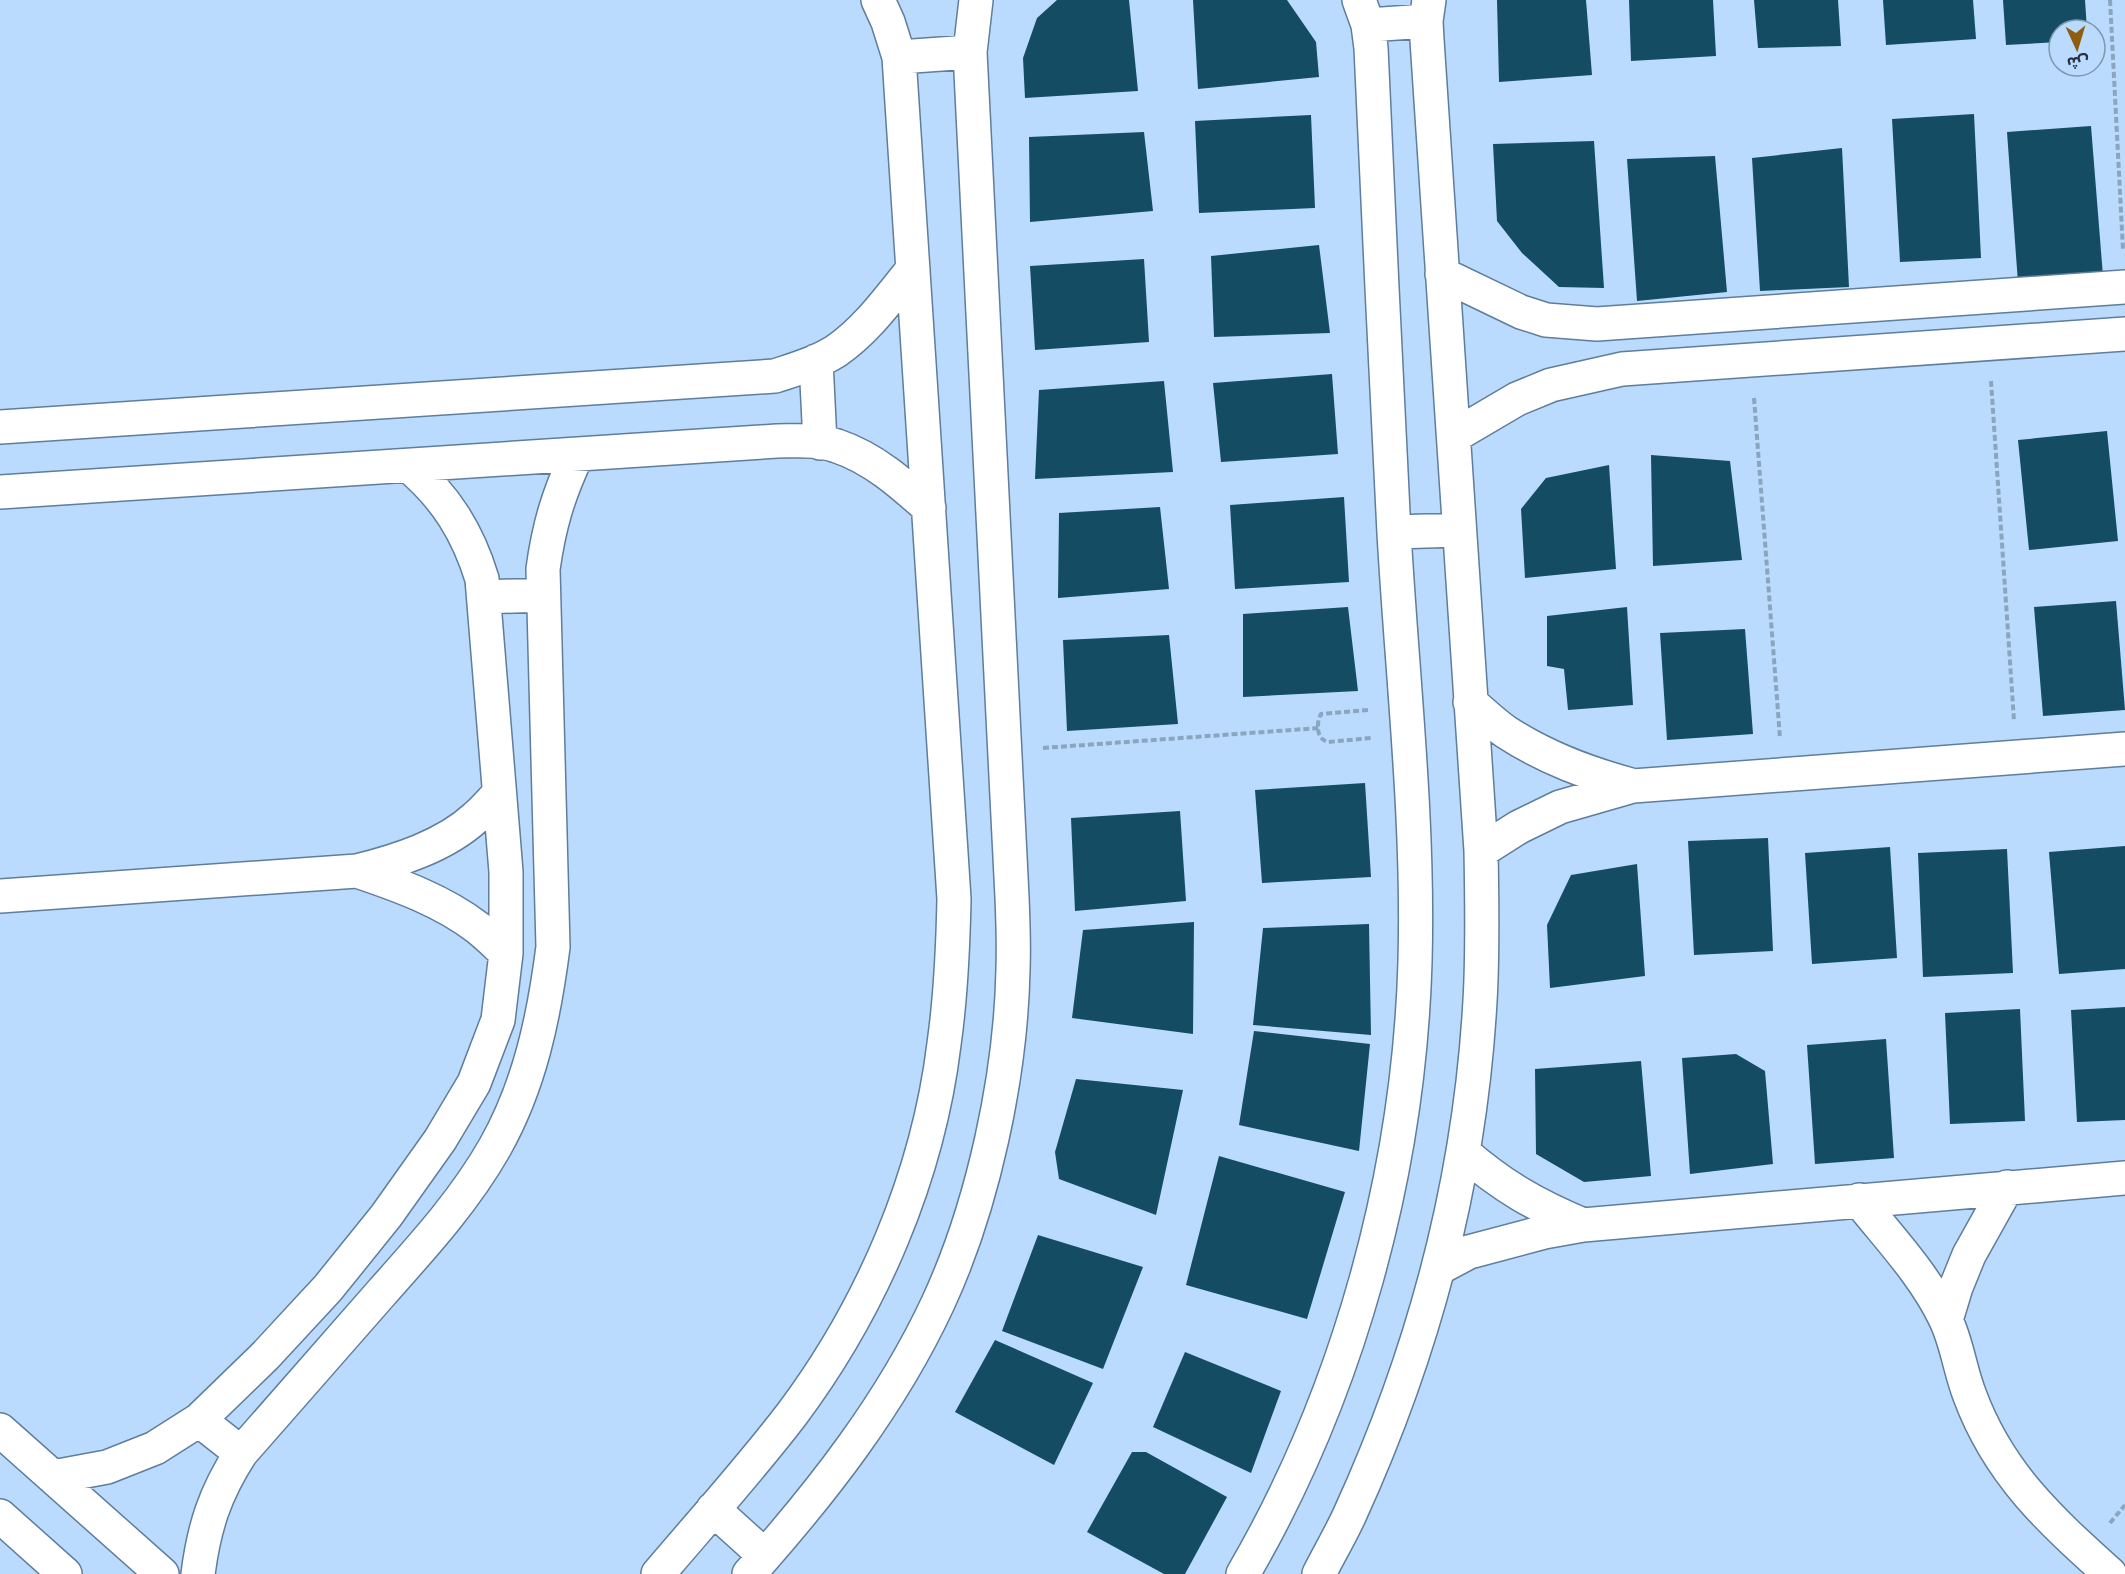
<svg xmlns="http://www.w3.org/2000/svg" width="2125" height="1574" font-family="'Sofia Sans Condensed','Noto Sans Arabic',sans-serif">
	<rect width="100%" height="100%" fill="#badbfd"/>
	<path fill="#134c63" d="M 1057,0 L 1129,0 L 1138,91 L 1025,98 L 1023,58 L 1037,18 Z
		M 1193,0 L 1287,0 L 1316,42 L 1319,77 L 1198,89 Z
		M 1497,0 L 1586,0 L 1592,75 L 1499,82 Z
		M 1629,0 L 1713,0 L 1716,56 L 1631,61 Z
		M 1754,0 L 1838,0 L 1841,46 L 1758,48 Z
		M 1883,0 L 1973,0 L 1976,39 L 1886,45 Z
		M 2003,0 L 2085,0 L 2087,30 L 2059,30 L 2059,42 L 2006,45 Z
		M 1974,114 L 1981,258 L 1900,262 L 1892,119 Z
		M 1311,115 L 1315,208 L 1199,213 L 1195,121 Z
		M 2091,126 L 2103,276 L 2018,283 L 2007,132 Z
		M 1144,132 L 1153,211 L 1030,222 L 1029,137 Z
		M 1594,141 L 1604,288 L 1559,287 L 1522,253 L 1497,221 L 1493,144 Z
		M 1842,148 L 1849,287 L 1760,291 L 1752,158 Z
		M 1715,156 L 1727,292 L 1637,301 L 1627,159 Z
		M 1319,245 L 1330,333 L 1214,337 L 1211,256 Z
		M 1144,259 L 1149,342 L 1035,350 L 1030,266 Z
		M 1332,374 L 1338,454 L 1221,462 L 1213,383 Z
		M 1164,381 L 1173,472 L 1035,479 L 1039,390 Z
		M 2107,431 L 2118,541 L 2029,550 L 2018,440 Z
		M 1651,455 L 1730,461 L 1742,560 L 1653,566 Z
		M 1609,465 L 1616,569 L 1525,578 L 1521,509 L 1546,478 Z
		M 1344,497 L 1349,582 L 1235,589 L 1230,505 Z
		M 1160,507 L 1169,589 L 1058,598 L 1059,513 Z
		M 2116,601 L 2125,710 L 2043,716 L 2034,607 Z
		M 1348,607 L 1358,691 L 1243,697 L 1243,614 Z
		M 1627,607 L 1633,705 L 1568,710 L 1564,669 L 1547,666 L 1547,616 Z
		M 1745,629 L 1753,734 L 1667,740 L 1660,633 Z
		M 1169,635 L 1178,724 L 1067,731 L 1063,640 Z
		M 1365,783 L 1371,877 L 1262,883 L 1255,790 Z
		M 1180,811 L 1186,901 L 1075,911 L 1071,818 Z
		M 1768,838 L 1773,951 L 1694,955 L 1688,841 Z
		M 2125,846 L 2125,969 L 2059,974 L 2049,852 Z
		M 1890,847 L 1897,958 L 1812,964 L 1805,853 Z
		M 2007,849 L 2013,973 L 1923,977 L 1918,853 Z
		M 1637,864 L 1645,976 L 1550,988 L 1547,925 L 1571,875 Z
		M 1194,922 L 1193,1034 L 1072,1018 L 1083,930 Z
		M 1369,924 L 1371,1035 L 1253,1025 L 1263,928 Z
		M 2125,1007 L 2125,1120 L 2077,1122 L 2071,1010 Z
		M 2020,1009 L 2025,1121 L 1950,1124 L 1945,1013 Z
		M 1254,1031 L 1370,1044 L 1359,1151 L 1239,1125 Z
		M 1886,1039 L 1894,1158 L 1815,1164 L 1807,1045 Z
		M 1736,1054 L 1765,1071 L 1773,1164 L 1690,1174 L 1682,1058 Z
		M 1641,1061 L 1651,1176 L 1584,1182 L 1536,1154 L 1535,1069 Z
		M 1076,1079 L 1183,1090 L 1156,1215 L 1059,1179 L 1055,1152 Z
		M 1219,1156 L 1345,1192 L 1307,1319 L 1186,1285 Z
		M 1038,1235 L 1143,1267 L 1103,1369 L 1002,1331 Z
		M 995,1340 L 1093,1383 L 1054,1465 L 955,1412 Z
		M 1185,1352 L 1281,1391 L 1251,1473 L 1153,1427 Z
		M 1132,1452 L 1146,1452 L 1227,1497 L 1185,1574 L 1164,1574 L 1087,1532 Z"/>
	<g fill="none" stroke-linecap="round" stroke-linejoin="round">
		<defs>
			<path id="minor" d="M 1368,25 L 1426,21
				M 899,57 L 970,52
				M 1442,274 L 1521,312 L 1546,320 L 1597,324 L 2125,287
				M 816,361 L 820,443
				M 0,427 L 775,376 C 796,369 817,363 836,351 C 867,330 889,298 913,269
				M 1454,436 L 1517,399 L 1551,385 L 1622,369 L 2125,334
				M 0,492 L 777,441 C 796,441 818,439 837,446 C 873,458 901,483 929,508
				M 1394,532 L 1459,530
				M 484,597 L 542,595
				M 1470,702 C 1482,712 1494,724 1506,732 C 1546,758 1587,773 1631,785
				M 1481,851 L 1519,827 L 1560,807 L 1633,786 L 2125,749
				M 357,871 C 399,885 443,901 478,928 C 488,936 497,945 506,953
				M 0,896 L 357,871 C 397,861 445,846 476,817 C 484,810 492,801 499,793
				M 1463,1152 C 1502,1186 1535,1205 1583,1225
				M 1859,1200 C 1889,1238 1924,1274 1945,1318 C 1957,1342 1960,1371 1970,1396 C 1999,1474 2050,1520 2110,1574
				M 1439,1268 L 1469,1252 L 1544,1232 L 1583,1225 L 2125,1178
				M 1946,1320 L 1956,1287 L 1969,1255 L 2007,1187
				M 199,1420 L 241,1453
				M 0,1430 L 162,1574
				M 53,1477 L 107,1467 L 155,1448 L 199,1420 L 265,1356 L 328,1288 L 386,1216 L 440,1140 L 474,1083 L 498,1020 L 506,953 L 506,872 L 482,579 C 468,533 446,497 409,466
				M 713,1509 L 765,1556
				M 0,1516 L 65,1574
				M 198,1574 C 204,1527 215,1493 241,1453 C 289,1399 336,1345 383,1291 C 423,1246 465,1200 495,1147 C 530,1085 544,1017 553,947 L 543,569 C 549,526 558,495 577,455
				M 658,1574 C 703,1521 750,1469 792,1414 C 872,1307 928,1176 944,1044 C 951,995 953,947 954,899 L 899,57 L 888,22 L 878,0
				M 749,1574 C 822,1492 891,1404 938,1303 C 983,1206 1011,1076 1013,969 C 1014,945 1013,921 1012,897 L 970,52 L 976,0
				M 1243,1574 C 1349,1392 1409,1172 1415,962 C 1419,819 1402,675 1394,533 C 1385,371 1379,210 1371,48 L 1368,25 L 1359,0
				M 1319,1574 C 1329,1554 1341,1534 1350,1514 C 1424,1352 1470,1179 1480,1001 C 1483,951 1482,901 1481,851 L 1427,40 L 1426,21 L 1429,0"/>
		</defs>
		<use href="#minor" stroke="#5f7d9c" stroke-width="36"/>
		<path stroke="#8ba5c1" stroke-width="4" stroke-dasharray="6 3" stroke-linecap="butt" d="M 2110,0 L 2123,250
			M 1991,381 L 2014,721
			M 1754,398 L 1780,738
			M 1368,710 L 1321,714 C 1316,723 1316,739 1328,742 L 1371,738
			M 1043,748 L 1319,728
			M 2110,1523 L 2125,1505"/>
		<use href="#minor" stroke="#fff" stroke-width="33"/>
	</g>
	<g transform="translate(2077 48) rotate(176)"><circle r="28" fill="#badbfd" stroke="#7f97b1" stroke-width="1.5"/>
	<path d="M0-4.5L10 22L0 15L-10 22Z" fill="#905c0e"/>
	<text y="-9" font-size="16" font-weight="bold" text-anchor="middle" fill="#263240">ش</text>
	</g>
</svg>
